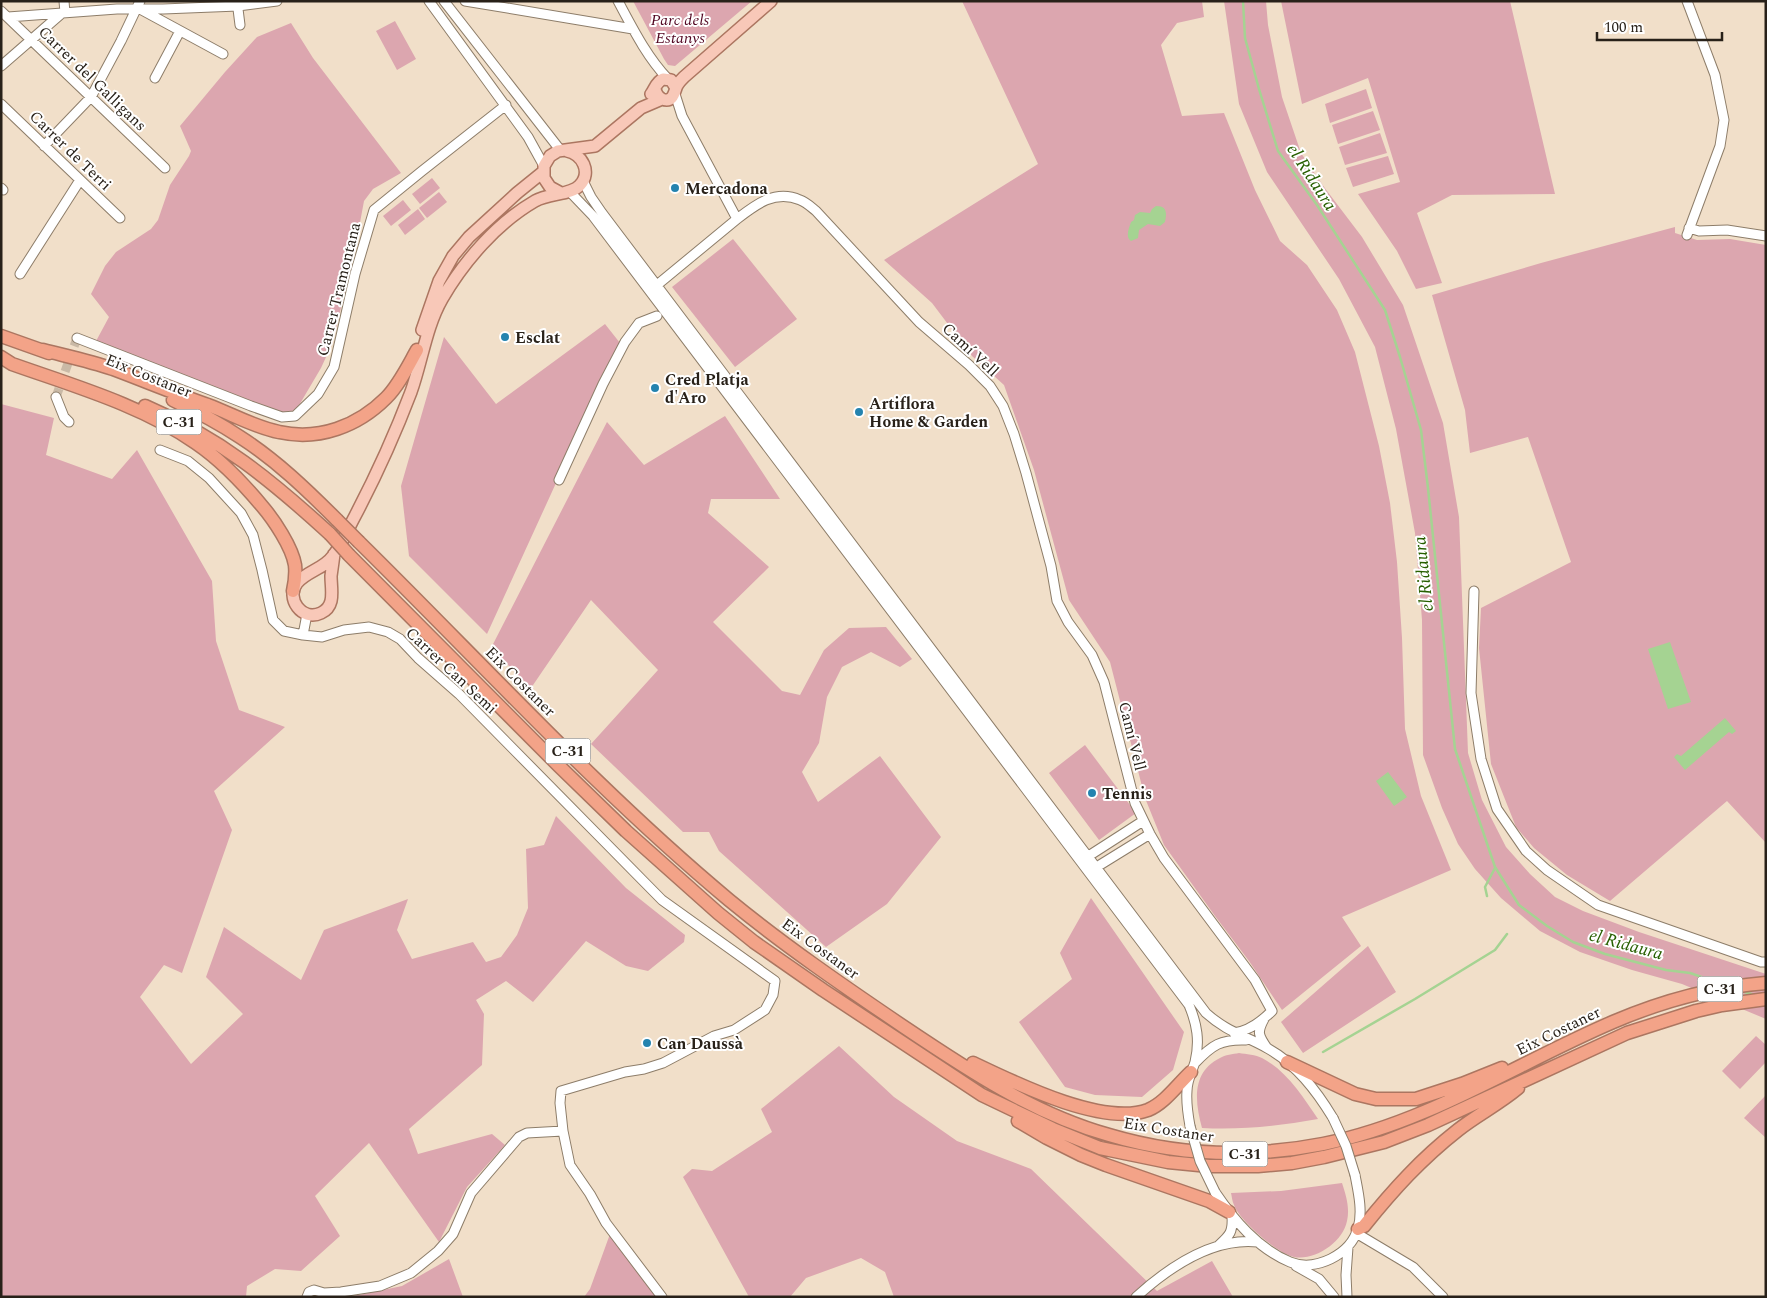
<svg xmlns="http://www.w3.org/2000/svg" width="1767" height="1298" font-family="Spectral,serif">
	<rect width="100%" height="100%" fill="#f1dfc9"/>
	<path fill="#dca6af" d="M 633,1 L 752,1 L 675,66 L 668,65 L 664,59 Z
		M 962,1 L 1202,1 L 1204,17 L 1177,23 L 1161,45 L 1182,116 L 1224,113 L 1255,190 L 1280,241 L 1307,265 L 1337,310 L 1355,352 L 1379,446 L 1390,503 L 1397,562 L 1402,638 L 1405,729 L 1421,796 L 1451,870 L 1342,917 L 1361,946 L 1282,1010 L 1249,961 L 1215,916 L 1164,845 L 1145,798 L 1110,662 L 1069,600 L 1034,470 L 1004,385 L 972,356 L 932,303 L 884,260 L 1038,164 Z
		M 1224,1 L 1266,1 L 1268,25 L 1282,97 L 1301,153 L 1324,187 L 1362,237 L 1403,305 L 1443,423 L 1459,517 L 1468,753 L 1482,800 L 1506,847 L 1530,874 L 1555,897 L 1583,911 L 1639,932 L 1766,974 L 1766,1019 L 1682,984 L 1632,970 L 1580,952 L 1540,931 L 1501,898 L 1475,869 L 1458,844 L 1442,808 L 1423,755 L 1422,620 L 1415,533 L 1396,429 L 1375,347 L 1339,279 L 1267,172 L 1239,104 Z
		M 1281,1 L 1510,1 L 1555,194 L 1452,195 L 1417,213 L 1442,283 L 1416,289 L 1397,251 L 1358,194 L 1400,182 L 1368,78 L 1302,104 Z
		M 395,21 L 416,59 L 397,70 L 376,31 Z
		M 291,23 L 313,58 L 401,173 L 373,189 L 364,201 L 354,255 L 332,344 L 321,368 L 298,407 L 288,414 L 272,415 L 95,343 L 109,317 L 91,294 L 105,266 L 116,252 L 151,229 L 158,220 L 170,185 L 189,156 L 191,151 L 180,126 L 225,72 L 257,37 Z
		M 1366,89 L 1372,108 L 1330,123 L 1325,104 Z
		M 1373,111 L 1380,130 L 1338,144 L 1332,125 Z
		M 1380,133 L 1387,153 L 1345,165 L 1339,147 Z
		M 1388,156 L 1394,174 L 1353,187 L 1346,168 Z
		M 432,178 L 440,188 L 420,204 L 412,194 Z
		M 439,192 L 447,202 L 427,218 L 419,208 Z
		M 403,200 L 411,210 L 391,226 L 383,216 Z
		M 418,209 L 425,219 L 405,235 L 398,225 Z
		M 1675,227 L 1675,233 L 1697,240 L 1730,239 L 1766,245 L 1766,843 L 1727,801 L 1610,901 L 1567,875 L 1534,848 L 1516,827 L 1491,764 L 1479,648 L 1481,608 L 1571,562 L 1528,437 L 1470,453 L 1465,410 L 1432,295 L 1541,263 Z
		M 733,239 L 797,319 L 735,367 L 672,287 Z
		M 605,324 L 620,343 L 487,634 L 409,556 L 401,486 L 444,337 L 496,404 Z
		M 1,404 L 54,418 L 46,455 L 112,479 L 137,450 L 212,581 L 216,641 L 239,710 L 285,727 L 214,791 L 232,830 L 182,973 L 164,965 L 140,997 L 191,1064 L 243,1014 L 206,977 L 224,927 L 301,980 L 324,930 L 408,899 L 397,930 L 412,959 L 473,942 L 486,962 L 501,957 L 517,935 L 528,908 L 526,849 L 544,845 L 556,816 L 626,888 L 685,935 L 684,942 L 648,971 L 626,966 L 586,941 L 533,1002 L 506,981 L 476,1000 L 484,1014 L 482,1065 L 409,1129 L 418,1154 L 492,1134 L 505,1145 L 467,1187 L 439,1242 L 369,1143 L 315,1196 L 340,1236 L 301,1271 L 275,1269 L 247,1286 L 246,1297 L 1,1297 Z
		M 725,416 L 780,499 L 711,499 L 708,513 L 769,567 L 713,622 L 782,691 L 800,695 L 824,650 L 849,628 L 886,627 L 912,659 L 900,667 L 871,652 L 842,667 L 827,697 L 819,743 L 802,772 L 818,802 L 880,756 L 941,837 L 887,904 L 826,947 L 719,851 L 709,832 L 683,832 L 591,744 L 658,670 L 591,600 L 531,688 L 491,648 L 607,422 L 644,465 Z
		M 1085,745 L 1136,813 L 1099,840 L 1049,773 Z
		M 1091,898 L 1184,1032 L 1173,1070 L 1142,1097 L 1095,1095 L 1065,1087 L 1019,1022 L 1072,979 L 1060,953 Z
		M 1368,946 L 1396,992 L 1303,1053 L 1281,1022 Z
		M 1756,1036 L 1766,1045 L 1766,1062 L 1740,1089 L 1722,1071 Z
		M 839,1046 L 894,1097 L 957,1141 L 1031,1169 L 1157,1291 L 1212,1261 L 1233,1297 L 894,1297 L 885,1272 L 861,1258 L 806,1278 L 790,1297 L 749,1297 L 683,1177 L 692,1169 L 712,1171 L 772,1132 L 761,1109 Z
		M 1239,1053 C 1246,1054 1256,1055 1262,1058 C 1287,1071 1303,1097 1318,1119 C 1279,1126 1242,1130 1202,1128 C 1195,1103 1191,1072 1220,1058 C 1225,1055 1233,1054 1239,1053 Z
		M 1766,1095 L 1766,1138 L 1744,1118 Z
		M 1342,1183 C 1346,1195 1350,1208 1347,1221 C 1343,1242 1315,1261 1294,1257 C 1277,1253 1240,1221 1234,1205 C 1232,1201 1232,1197 1231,1193 L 1281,1191 Z
		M 610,1234 L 656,1297 L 584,1297 L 590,1289 Z
		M 449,1259 L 463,1297 L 349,1297 L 402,1286 Z"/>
	<path fill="#a5d392" d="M 1156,206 C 1167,206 1167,213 1165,222 L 1160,226 L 1148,224 L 1139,230 L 1138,238 L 1131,241 C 1125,237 1129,228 1131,222 L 1134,220 L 1135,215 L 1140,212 L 1150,213 L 1152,209 Z
		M 1670,642 L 1691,702 L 1668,709 L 1648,649 Z
		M 1725,718 L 1736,731 L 1732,734 L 1729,732 L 1685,770 L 1674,757 L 1677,754 L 1681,756 Z
		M 1388,772 L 1407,797 L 1394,806 L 1376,781 Z"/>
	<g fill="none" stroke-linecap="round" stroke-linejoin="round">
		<path stroke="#a5d392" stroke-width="2.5" d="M 1243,1 L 1245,38 L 1259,89 L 1278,151 L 1317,205 L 1385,310 L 1400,357 L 1421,430 L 1428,488 L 1455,749 L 1495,867 L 1519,905 L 1547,926 L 1573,942 L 1605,954 L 1666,970 L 1690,973 L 1722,984
			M 1487,896 L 1485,887 L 1495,868
			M 1741,991 L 1755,995
			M 1323,1052 L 1415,999 L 1495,950 L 1507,934"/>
		<path stroke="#c9b9a6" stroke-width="9" stroke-dasharray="9 4.5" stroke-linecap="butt" d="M 56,397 L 77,338"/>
		<defs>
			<path id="minor" d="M 64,1 L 65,13
				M 237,1 L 240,25
				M 429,1 L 528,137 L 544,166
				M 444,1 L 561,151
				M 465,1 L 633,29
				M 618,1 C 633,29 647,57 668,79
				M 1687,1 L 1715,75 L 1724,120 L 1720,146 L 1687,235
				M 140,9 L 223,54
				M 1,11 L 165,168
				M 8,17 L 117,9 L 163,9 L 238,6 L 277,1
				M 1,66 L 62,13
				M 155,78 L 180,31
				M 675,94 L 682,116 L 737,219 C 755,205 775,189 800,200 C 806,202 811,207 816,211 L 919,322 L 969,365 L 990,386 L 1003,406 L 1014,434 L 1026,473 L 1051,566 L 1057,601 L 1068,622 L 1092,655 L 1104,682 L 1135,803 L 1150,834 L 1164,858 L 1255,980 L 1272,1011 C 1261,1022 1249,1031 1234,1033
				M 1,104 L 120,218
				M 44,146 L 91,97 L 121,41 L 140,1
				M 583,181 L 591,197 L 602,213 L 1206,1013 C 1227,1032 1244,1035 1267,1048 C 1296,1064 1316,1090 1333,1118
				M 1,188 L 3,190
				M 570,192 L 593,216 L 1189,1005 C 1197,1024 1200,1041 1195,1062 C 1192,1072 1187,1080 1187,1091 C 1186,1103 1188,1115 1190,1126
				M 1689,228 L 1699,231 L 1727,230 L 1766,236
				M 20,274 L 80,180
				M 657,285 L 737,219
				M 77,338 L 251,406 L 282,417 L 295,416 L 318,394 L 334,367 L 355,274 L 374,210 L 422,171 L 506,105
				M 56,397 L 64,417 L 69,422
				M 160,450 L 188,461 L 209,478 L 241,513 L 253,535 L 262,570 L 273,620 L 284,631 L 303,635 L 307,614
				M 559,480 L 603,384 L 625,342 L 639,323 L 657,316
				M 1474,591 L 1471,693 L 1481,759 L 1497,809 L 1526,851 L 1547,870 L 1598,905 L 1761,962 L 1766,962
				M 303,635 L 322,637 L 344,630 L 369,627 L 388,632 L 400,639 L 418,658 L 459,694 L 662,900 L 775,981 L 773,995 L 765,1010 L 734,1030 L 714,1036 L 663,1063 L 644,1069 L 625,1072 L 561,1091 L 560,1103 L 563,1131 L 570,1165 L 590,1194 L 606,1223 L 662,1297
				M 1087,857 L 1143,821
				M 1095,868 L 1150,834
				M 1264,1019 C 1257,1032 1258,1035 1267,1048
				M 1195,1063 C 1212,1045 1221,1039 1246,1040
				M 1215,1192 C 1234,1220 1257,1248 1290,1262 C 1315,1272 1351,1255 1358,1228 C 1363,1211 1358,1191 1355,1175
				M 1356,1233 L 1413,1267 L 1443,1297
				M 1219,1245 C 1230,1235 1233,1232 1232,1216
				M 1296,1266 L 1319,1279 L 1334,1297
				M 307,1297 L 309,1292 L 314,1290 L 324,1293 L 341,1292 L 380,1286 L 411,1273 L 438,1251 L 453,1234 L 471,1193 L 519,1137 L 527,1133 L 563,1131
				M 1136,1297 C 1168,1268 1213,1237 1258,1242
				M 1347,1297 L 1346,1275 L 1348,1247"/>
			<path id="major" d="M 655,89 C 656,94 658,97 662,99 C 672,103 674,94 676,88 C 677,84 681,80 684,77 L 771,1
				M 651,94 C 655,89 656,82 663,79 L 671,80 L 676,88
				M 561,193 L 550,187 L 544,178 L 544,166 L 550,156 L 558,151 L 595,146 L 641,108 L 662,99
				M 422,330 L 439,281 L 453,256 L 469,237 L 517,193 L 543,172
				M 334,554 C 333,562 332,569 331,576 C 331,590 336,606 321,613 C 302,622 285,598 297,583 C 307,571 324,569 333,556 C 342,544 348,529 355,516 C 376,476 395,434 411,392 C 422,361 426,327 442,299 C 464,261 497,223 535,201 C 548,193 572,195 580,185 C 592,172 582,154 567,151"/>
			<path id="highway" d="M 1,336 L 49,353
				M 43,350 C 66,356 90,361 113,369 C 145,381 176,394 208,405 C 232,414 254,427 279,432 C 319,441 358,426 386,398 C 399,385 408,366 417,350
				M 1,357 L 12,364 C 74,386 141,405 196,443 C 221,460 242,482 262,506 C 274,520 292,547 295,565 C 296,574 295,582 293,591
				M 173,400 C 196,411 219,423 240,437 C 276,460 307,490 337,520
				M 145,406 C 220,438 271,480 330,534
				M 359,542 C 481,662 597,790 729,900 C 785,946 845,987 904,1027 C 968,1070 1034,1114 1109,1135 C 1179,1156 1251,1158 1323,1144 C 1428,1123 1517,1063 1613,1022 C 1662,1001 1713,987 1766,983
				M 349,555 L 559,766 L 626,831 L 718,913 L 754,942 L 823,990 L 982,1095 L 1053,1129 L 1100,1148 L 1168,1162 L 1209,1166 L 1258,1166 L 1292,1163 L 1324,1157 L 1384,1142 L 1428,1125 L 1627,1033 L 1696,1011 L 1722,1005 L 1766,999
				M 1287,1062 L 1355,1094 L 1376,1099 L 1416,1099 L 1462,1084 L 1502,1068
				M 973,1063 C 1015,1083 1103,1127 1148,1110 C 1165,1103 1178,1084 1191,1072
				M 1018,1121 L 1047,1138 L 1081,1155 L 1106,1165 L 1209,1201 L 1229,1212
				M 1358,1229 L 1364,1226 C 1393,1190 1421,1159 1458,1130 C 1477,1115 1499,1104 1518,1088"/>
		</defs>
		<use href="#minor" stroke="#8d7d69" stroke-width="11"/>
		<use href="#major" stroke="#ac7661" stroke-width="14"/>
		<use href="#highway" stroke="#ac7661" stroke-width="15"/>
		<use href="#minor" stroke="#fff" stroke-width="9"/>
		<use href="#major" stroke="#f8c8b8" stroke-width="11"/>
		<use href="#highway" stroke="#f3a388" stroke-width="12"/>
		<defs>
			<path id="minor-bridge" d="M 1333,1118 L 1346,1146 L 1355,1175
				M 1190,1126 L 1200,1161 L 1215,1192"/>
			<path id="highway-bridge" d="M 337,520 L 359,542
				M 330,534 L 349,555"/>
		</defs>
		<use href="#minor-bridge" stroke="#8d7d69" stroke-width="11" stroke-linecap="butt"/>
		<use href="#highway-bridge" stroke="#ac7661" stroke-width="15" stroke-linecap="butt"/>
		<use href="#minor-bridge" stroke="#fff" stroke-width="9"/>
		<use href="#highway-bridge" stroke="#f3a388" stroke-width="12"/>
	</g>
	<g fill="#2483af" stroke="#fff" stroke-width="2">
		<circle cx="675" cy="188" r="5"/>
		<circle cx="505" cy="337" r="5"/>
		<circle cx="655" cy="388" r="5"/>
		<circle cx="859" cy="412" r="5"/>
		<circle cx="1092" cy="793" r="5"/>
		<circle cx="647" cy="1043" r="5"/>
	</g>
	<g text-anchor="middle" stroke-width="4" stroke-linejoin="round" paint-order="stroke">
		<g fill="#fff" stroke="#68645e" stroke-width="1">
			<rect x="156.5" y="409.5" width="45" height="25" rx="4"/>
			<rect x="545.5" y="738.5" width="45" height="25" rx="4"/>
			<rect x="1697.5" y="976.5" width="45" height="25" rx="4"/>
			<rect x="1222.5" y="1141.5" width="45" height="25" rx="4"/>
		</g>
		<g font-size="15" font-weight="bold" fill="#282119">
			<text x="179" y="427">C-31</text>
			<text x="568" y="756">C-31</text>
			<text x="1720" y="994">C-31</text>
			<text x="1245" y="1159">C-31</text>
		</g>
		<g font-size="16" font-style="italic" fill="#510621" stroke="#fff">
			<text x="680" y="25">Parc dels<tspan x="680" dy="18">Estanys</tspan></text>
		</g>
		<g font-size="16" fill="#282119" stroke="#fff">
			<text transform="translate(93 78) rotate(44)" y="6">Carrer del Galligans</text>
			<text transform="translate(71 150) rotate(44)" y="6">Carrer de Terri</text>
			<text transform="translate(338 289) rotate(-76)" y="6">Carrer Tramontana</text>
			<text transform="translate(971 349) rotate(43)" y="6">Camí Vell</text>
			<text transform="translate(149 375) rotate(22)" y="6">Eix Costaner</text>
			<text transform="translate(452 670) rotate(43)" y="6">Carrer Can Semi</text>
			<text transform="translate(521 681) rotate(45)" y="6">Eix Costaner</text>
			<text transform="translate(1133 736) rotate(76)" y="6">Camí Vell</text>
			<text transform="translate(821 948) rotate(36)" y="6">Eix Costaner</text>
			<text transform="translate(1558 1030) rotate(-26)" y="6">Eix Costaner</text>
			<text transform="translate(1169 1129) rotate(9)" y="6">Eix Costaner</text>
		</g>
		<g font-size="16" font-weight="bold" fill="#282119" stroke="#fff" text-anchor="start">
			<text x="685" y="194">Mercadona</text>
			<text x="515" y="343">Esclat</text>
			<text x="665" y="385">Cred Platja<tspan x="665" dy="18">d'Aro</tspan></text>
			<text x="869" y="409">Artiflora<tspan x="869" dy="18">Home &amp; Garden</tspan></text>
			<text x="1102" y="799">Tennis</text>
			<text x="657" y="1049">Can Daussà</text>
		</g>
		<g font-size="18" font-style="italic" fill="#275f00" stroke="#fff">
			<text transform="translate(1312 177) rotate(57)" y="6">el Ridaura</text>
			<text transform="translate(1423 574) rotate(-96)" y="6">el Ridaura</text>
			<text transform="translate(1626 944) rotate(15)" y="6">el Ridaura</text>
		</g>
	</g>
	<rect width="1767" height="1298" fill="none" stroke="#282119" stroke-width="5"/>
	<path d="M1597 32v8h125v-8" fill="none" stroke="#282119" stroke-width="2.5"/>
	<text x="1604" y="32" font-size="15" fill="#282119" stroke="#ffffff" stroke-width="4" paint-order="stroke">100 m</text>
</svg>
